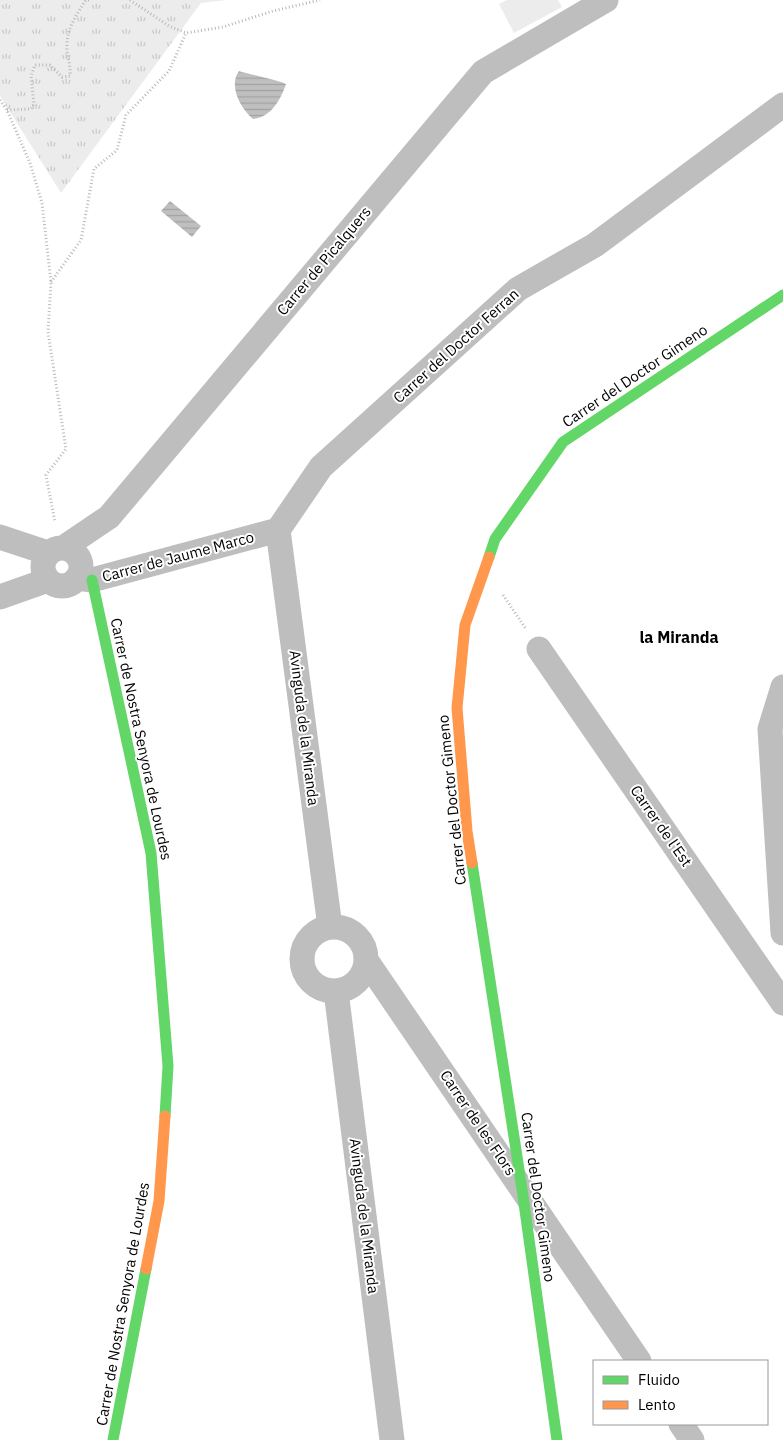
<svg xmlns="http://www.w3.org/2000/svg" width="783" height="1440" font-family="'IBM Plex Sans',sans-serif">
	<defs>
		<pattern id="grass-tufts" width="24" height="20" patternUnits="userSpaceOnUse" patternTransform="scale(1.25)"><rect width="24" height="20" fill="#ececec"/><path d="M3 7l-1-3M5 7V3M7 7l1-3M15 17l-1-3M17 17v-4M19 17l1-3" fill="none" stroke="#c9c9c9"/></pattern>
		<pattern id="water-rules" width="6" height="5" patternUnits="userSpaceOnUse" patternTransform="scale(1.25)"><rect width="6" height="5" fill="#bfbfbf"/><path d="M0 2.5h6" fill="none" stroke="#a2a2a2"/></pattern>
	</defs>
	<rect width="100%" height="100%" fill="#fff"/>
	<path fill="url(#grass-tufts)" d="M 0,0 L 226,0 L 201,3 L 61,193 L 0,96 Z"/>
	<path fill="#ececec" d="M 507,0 L 558,0 L 562,7 L 514,33 L 499,4 Z"/>
	<path fill="url(#water-rules)" d="M 239,71 C 248,74 282,81 286,84 C 280,101 271,117 253,119 C 241,109 228,86 239,71 Z
		M 170,201 L 201,226 L 192,237 L 161,211 Z"/>
	<g fill="none" stroke-linecap="round" stroke-linejoin="round">
		<path stroke="#b9b9b9" stroke-width="3" stroke-dasharray="1 2.5" stroke-linecap="butt" d="M 88,0 L 91,0
			M 130,0 L 169,26 L 186,33 L 223,27 L 273,11 L 320,0
			M 0,100 L 7,110 L 30,163 L 42,203 L 51,282 L 48,332 L 66,449 L 46,475 L 55,522
			M 7,110 L 31,109 L 34,104 L 31,76 L 35,65 L 50,65 L 62,77 L 70,76 C 71,65 67,58 67,48 C 66,30 76,15 86,0
			M 51,282 L 81,240 L 94,169 L 117,150 L 126,115 L 169,71 L 186,33
			M 503,595 L 526,629"/>
		<path stroke="#bebebe" stroke-width="25" d="M 278,530 L 321,467 L 518,289 L 595,245 L 783,105
			M 278,530 L 330,927
			M 0,537 L 48,553
			M 63,548 L 109,517 L 483,72 L 606,0
			M43 567a19 19 0 1 1 38 0a19 19 0 1 1-38 0Z
			M 77,578 L 92,580 L 278,530
			M 0,597 L 48,580
			M 539,649 L 783,1003
			M 783,687 L 770,729 L 783,933
			M302 959a32 32 0 1 1 64 0a32 32 0 1 1-64 0Z
			M 366,960 L 639,1361
			M 336,991 L 392,1440
			M 681,1424 L 692,1440"/>
		<path stroke="#63d668" stroke-width="11" d="M 489,557 L 495,539 L 563,442 L 783,295
			M 92,580 L 151,853 L 168,1066 L 165,1116
			M 472,863 L 522,1189 L 557,1440
			M 113,1440 L 146,1269"/>
		<path stroke="#ff974d" stroke-width="11" d="M 472,863 L 467,831 L 457,708 L 465,625 L 489,557
			M 146,1269 L 159,1201 L 165,1116"/>
	</g>
	<g text-anchor="middle" stroke-width="4" stroke-linejoin="round" paint-order="stroke">
		<g font-size="15" fill="#000" stroke="#fff">
			<text transform="translate(324 261) rotate(-50)" y="5">Carrer de Picalquers</text>
			<text transform="translate(456 346) rotate(-42)" y="5">Carrer del Doctor Ferran</text>
			<text transform="translate(635 376) rotate(-34)" y="5">Carrer del Doctor Gimeno</text>
			<text transform="translate(178 557) rotate(-15)" y="5">Carrer de Jaume Marco</text>
			<text transform="translate(304 728) rotate(83)" y="5">Avinguda de la Miranda</text>
			<text transform="translate(141 739) rotate(78)" y="5">Carrer de Nostra Senyora de Lourdes</text>
			<text transform="translate(452 800) rotate(-96)" y="5">Carrer del Doctor Gimeno</text>
			<text transform="translate(661 826) rotate(55)" y="5">Carrer de l'Est</text>
			<text transform="translate(478 1123) rotate(56)" y="5">Carrer de les Flors</text>
			<text transform="translate(538 1197) rotate(82)" y="5">Carrer del Doctor Gimeno</text>
			<text transform="translate(364 1216) rotate(83)" y="5">Avinguda de la Miranda</text>
			<text transform="translate(123 1304) rotate(-80)" y="5">Carrer de Nostra Senyora de Lourdes</text>
		</g>
		<g font-size="16" font-weight="bold" fill="#000" stroke="#fff">
			<text x="679" y="643">la Miranda</text>
		</g>
	</g>
	<rect x="593" y="1360" width="175" height="65" fill="#ffffff" stroke="#999999"/>
	<rect x="603" y="1376" width="25" height="8" fill="#63d668" stroke="#999999"/>
	<text x="638" y="1385" font-size="15" fill="#000000">Fluido</text>
	<rect x="603" y="1401" width="25" height="8" fill="#ff974d" stroke="#999999"/>
	<text x="638" y="1410" font-size="15" fill="#000000">Lento</text>
</svg>
